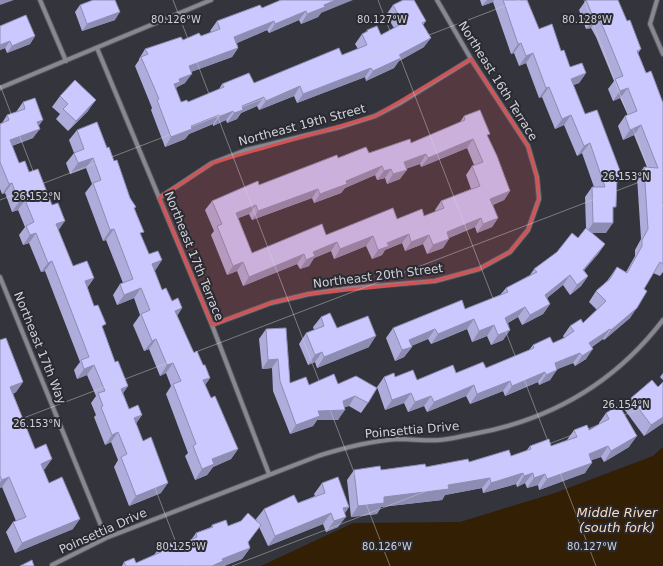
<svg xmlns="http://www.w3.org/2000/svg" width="663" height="566" font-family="'DejaVu Sans',sans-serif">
	<rect width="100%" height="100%" fill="#34343d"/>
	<path fill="#331f04" d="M 663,447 L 663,566 L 261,566 L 353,523 L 460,522 L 555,493 L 653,456 Z"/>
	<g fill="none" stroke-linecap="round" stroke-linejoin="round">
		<defs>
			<path id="street" d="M 40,0 L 66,61
				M 657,0 L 650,24 L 663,54
				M 97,48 L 212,325 L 269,474
				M 0,88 L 211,0
				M 159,198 L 212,163 L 246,150 L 340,127 L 375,116 L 400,103 L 471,59
				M 0,277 L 106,538
				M 212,325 L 271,303 L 309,294 L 351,288 L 435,281 L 479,269 L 510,252 L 528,230 L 539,199 L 537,177 L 528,146 L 471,59 L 437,0
				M 52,565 L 106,538 L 318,456 C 343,448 371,441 398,439 C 412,439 426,441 440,440 C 451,439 462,436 473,434 C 551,420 614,384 663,320"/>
		</defs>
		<use href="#street" stroke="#535359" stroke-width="6"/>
		<use href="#street" stroke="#888892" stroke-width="4"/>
	</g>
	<path fill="#aeacda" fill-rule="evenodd" d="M 281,0 L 321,13 L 318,17 L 301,24 L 299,20 L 269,33 L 267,30 L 237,43 L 238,48 L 232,57 L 191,72 L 185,83 L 177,87 L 176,88 L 181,102 L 188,102 L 219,89 L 222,84 L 254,83 L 342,55 L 358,49 L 355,44 L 362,34 L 365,33 L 367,30 L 381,35 L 394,28 L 386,15 L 393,5 L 426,21 L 423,25 L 424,47 L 399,61 L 394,68 L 366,81 L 365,77 L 297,103 L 294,96 L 259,110 L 257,106 L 241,113 L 237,119 L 227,123 L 226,120 L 213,126 L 213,124 L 189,134 L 185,139 L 165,147 L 151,110 L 152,108 L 135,66 L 139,60 L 139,59 L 145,49 L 183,40 L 201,36 L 211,32 L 210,31 L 217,21 L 262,8 Z
		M 480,0 L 527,0 L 539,29 L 561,51 L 570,67 L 586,73 L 579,83 L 573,85 L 585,114 L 616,185 L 613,210 L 606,233 L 592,233 L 605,244 L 598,254 L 584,270 L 588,276 L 581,286 L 570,295 L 563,285 L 547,298 L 550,304 L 543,314 L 522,325 L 518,317 L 508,323 L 510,330 L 503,340 L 491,345 L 487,336 L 472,342 L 467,329 L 431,344 L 428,339 L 411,346 L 412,347 L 404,357 L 395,361 L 386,338 L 393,328 L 465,309 L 500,295 L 506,288 L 530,275 L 534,269 L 578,238 L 586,228 L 585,197 L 592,187 L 594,187 L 582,153 L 577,156 L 564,125 L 555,129 L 542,97 L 539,98 L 526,63 L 519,66 L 514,53 L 511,54 L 493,2 L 482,6 Z
		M 586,0 L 627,21 L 641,49 L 638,53 L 646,73 L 663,103 L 663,272 L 660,276 L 653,273 L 644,289 L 630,318 L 604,340 L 603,339 L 592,347 L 586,359 L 575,366 L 573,363 L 557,369 L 550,380 L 539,385 L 538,382 L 505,396 L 503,391 L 470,404 L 466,396 L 427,412 L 424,406 L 408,412 L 404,403 L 385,410 L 377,387 L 384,377 L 395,377 L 417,380 L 456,373 L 486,368 L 529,350 L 533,345 L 553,343 L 564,338 L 563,336 L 570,326 L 583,323 L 597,310 L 589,302 L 596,291 L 607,281 L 617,267 L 626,272 L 635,256 L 635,250 L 641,239 L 637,177 L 644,167 L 647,167 L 634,135 L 623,140 L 618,126 L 625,116 L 628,115 L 620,98 L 613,101 L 608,89 L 614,81 L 596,37 L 591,28 L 586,29 L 579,10 Z
		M 80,5 L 115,20 L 82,31 L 75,12 Z
		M 0,26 L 35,36 L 30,44 L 7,53 L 5,48 L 0,50 Z
		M 60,96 L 88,111 L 68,131 L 56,119 L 60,114 L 52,107 Z
		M 23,102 L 39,126 L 33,138 L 12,146 L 19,163 L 29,172 L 58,230 L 73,266 L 94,278 L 87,288 L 115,362 L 128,386 L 123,393 L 129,409 L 142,415 L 136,423 L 161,493 L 129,506 L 114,467 L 118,460 L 111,442 L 105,445 L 94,417 L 96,415 L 91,403 L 96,396 L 87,375 L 77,379 L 74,370 L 80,362 L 45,271 L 41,272 L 29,243 L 23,245 L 19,235 L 25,227 L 18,210 L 12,212 L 5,193 L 2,194 L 0,189 L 0,124 L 2,123 L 7,115 L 16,112 Z
		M 464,116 L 488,137 L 510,191 L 504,200 L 493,205 L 498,218 L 492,227 L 477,233 L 475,227 L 449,238 L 443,248 L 427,254 L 423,244 L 405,251 L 402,243 L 385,250 L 382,255 L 372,259 L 366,246 L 334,259 L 331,251 L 314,258 L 309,266 L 300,269 L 297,264 L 243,286 L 237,271 L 227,275 L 211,235 L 214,231 L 205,210 L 212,201 L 338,158 L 369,153 L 411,143 L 460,122 ZM 467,148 L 474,165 L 472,166 L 466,175 L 471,189 L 441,201 L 435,210 L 436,212 L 424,216 L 397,219 L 252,253 L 238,218 L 249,214 L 252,220 L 312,198 L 314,203 L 341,193 L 345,188 L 375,175 L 377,180 L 385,178 L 387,184 L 400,179 L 406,168 L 420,164 L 421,167 Z
		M 77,130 L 107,148 L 114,161 L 135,209 L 141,235 L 162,290 L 172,301 L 182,308 L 177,316 L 194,353 L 203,365 L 210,378 L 205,385 L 211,398 L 238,449 L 231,459 L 213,467 L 207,475 L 195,480 L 185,456 L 188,453 L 166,394 L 171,386 L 166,373 L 160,376 L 149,349 L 144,351 L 133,325 L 140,315 L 134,298 L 117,305 L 113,295 L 120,284 L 123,283 L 106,240 L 103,241 L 85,193 L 92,184 L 86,168 L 70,174 L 66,163 L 74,153 L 69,140 Z
		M 321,317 L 337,328 L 369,347 L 317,368 L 315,362 L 308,365 L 299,344 L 306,333 L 314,330 L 313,327 Z
		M 266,329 L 290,383 L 309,385 L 338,384 L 368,403 L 361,413 L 349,406 L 344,407 L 338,420 L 317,420 L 313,426 L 290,434 L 273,391 L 272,368 L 262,369 L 259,339 Z
		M 0,340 L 23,382 L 16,392 L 13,394 L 35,449 L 45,469 L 43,470 L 49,483 L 73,529 L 15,553 L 6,532 L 13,522 L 16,521 L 2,487 L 0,488 Z
		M 663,373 L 663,380 L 660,377 Z
		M 663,382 L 663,423 L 644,436 L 624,409 L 631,398 L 658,387 Z
		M 606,413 L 629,447 L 604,462 L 601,457 L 591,460 L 585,473 L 539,490 L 538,485 L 527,488 L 525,483 L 517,487 L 516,484 L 483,493 L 482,488 L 445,495 L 442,500 L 381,507 L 377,514 L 351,517 L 347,480 L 354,470 L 381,470 L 426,467 L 469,462 L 511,456 L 526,451 L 530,446 L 551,446 L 567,440 L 574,430 L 589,430 L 599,425 L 599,423 Z
		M 322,483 L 349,507 L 345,513 L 338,527 L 326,532 L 323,524 L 268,546 L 259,527 L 248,543 L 250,548 L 242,559 L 224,566 L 122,566 L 124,562 L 136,563 L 154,555 L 159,548 L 175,547 L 191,540 L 196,533 L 211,527 L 212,525 L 228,526 L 257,522 L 256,519 L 264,509 L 298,503 L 315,496 L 314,494 Z"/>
	<path fill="#8d8cb2" d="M 0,0 L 14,0 L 0,5 Z
		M 336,0 L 353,0 L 321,13 L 318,17 L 301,24 L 307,14 L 324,5 Z
		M 487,0 L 494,0 L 493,2 L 482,6 Z
		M 306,11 L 299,20 L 269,33 L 275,24 Z
		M 120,12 L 115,20 L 82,31 L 87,24 Z
		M 598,18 L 591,28 L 586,29 L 594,19 Z
		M 274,21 L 267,30 L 228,47 L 234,37 Z
		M 35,36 L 30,44 L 7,53 L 12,46 Z
		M 431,38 L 424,47 L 399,61 L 394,68 L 366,81 L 373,71 L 399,55 Z
		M 10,41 L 5,48 L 0,50 L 0,45 Z
		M 521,43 L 514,53 L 511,54 L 518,44 Z
		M 238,48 L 232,57 L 182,75 L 189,66 Z
		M 533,53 L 526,63 L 519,66 L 526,56 Z
		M 371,68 L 365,77 L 297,103 L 303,94 Z
		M 586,73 L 579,83 L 564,89 L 571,79 Z
		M 192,74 L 185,83 L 177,87 L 174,91 L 174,84 L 179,79 Z
		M 300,86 L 294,96 L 259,110 L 266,101 Z
		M 549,87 L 542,97 L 539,98 L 546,88 Z
		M 628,88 L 620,98 L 613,101 L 620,91 Z
		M 264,97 L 257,106 L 241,113 L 237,119 L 227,123 L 234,113 L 242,106 Z
		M 96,100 L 88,111 L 68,131 L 76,121 Z
		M 233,111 L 226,120 L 213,126 L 220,116 Z
		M 219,115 L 213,124 L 189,134 L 185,139 L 165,147 L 171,137 L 191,126 Z
		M 571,115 L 564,125 L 555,129 L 562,119 Z
		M 43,120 L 36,130 L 40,129 L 33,138 L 3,149 L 10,140 L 37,122 Z
		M 641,125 L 634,135 L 623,140 L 630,130 Z
		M 473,139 L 467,148 L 421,167 L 428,158 Z
		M 590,143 L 582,153 L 577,156 L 584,146 Z
		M 426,154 L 420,164 L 398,172 L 404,162 Z
		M 93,158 L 86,168 L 70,174 L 78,163 Z
		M 382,166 L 375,175 L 345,188 L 341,193 L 314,203 L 320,194 L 346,181 Z
		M 391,169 L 385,178 L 377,180 L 384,171 Z
		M 407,170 L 400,179 L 387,184 L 393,174 Z
		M 622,176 L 615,186 L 617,178 Z
		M 12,183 L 5,193 L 2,194 L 9,184 Z
		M 318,189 L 312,198 L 252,220 L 258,211 Z
		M 510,191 L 504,200 L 484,208 L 490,199 Z
		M 25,200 L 18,210 L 12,212 L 19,202 Z
		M 256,205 L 249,214 L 229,222 L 236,213 Z
		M 481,218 L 475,227 L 440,241 L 447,232 Z
		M 498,218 L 492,227 L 477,233 L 483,224 Z
		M 65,221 L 58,231 L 56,224 Z
		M 593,223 L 613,223 L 606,233 L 586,233 Z
		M 114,229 L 106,240 L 103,241 L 110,230 Z
		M 36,233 L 29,243 L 23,245 L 30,235 Z
		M 409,234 L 402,243 L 385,250 L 382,255 L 372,259 L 378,250 L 387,243 Z
		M 429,235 L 423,244 L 405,251 L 411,242 Z
		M 373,236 L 366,246 L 334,259 L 340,249 Z
		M 449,239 L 443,248 L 427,254 L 433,245 Z
		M 337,242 L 331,251 L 314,258 L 309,266 L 300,269 L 306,260 L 313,252 Z
		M 605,244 L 598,254 L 576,280 L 583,270 Z
		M 304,254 L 297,264 L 243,286 L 249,277 Z
		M 162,260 L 155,271 L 152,264 Z
		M 52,261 L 45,271 L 41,272 L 48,263 Z
		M 243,262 L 237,271 L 227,275 L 233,266 Z
		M 570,275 L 563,285 L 538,305 L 545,295 Z
		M 588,276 L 581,286 L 570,295 L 577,285 Z
		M 94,278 L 87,288 L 85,281 Z
		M 141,288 L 134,298 L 117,305 L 124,295 Z
		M 550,304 L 543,314 L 522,325 L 530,315 Z
		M 525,307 L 518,317 L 498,328 L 505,318 Z
		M 182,308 L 175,319 L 175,311 Z
		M 637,308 L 630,318 L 604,340 L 611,330 Z
		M 474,319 L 467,329 L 431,344 L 438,334 Z
		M 494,325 L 487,336 L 472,342 L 479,331 Z
		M 435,329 L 428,339 L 402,350 L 409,340 Z
		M 610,329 L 603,339 L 582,353 L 589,343 Z
		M 510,330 L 503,340 L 491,345 L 498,335 Z
		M 376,336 L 369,347 L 317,368 L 324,357 Z
		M 156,339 L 149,349 L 144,351 L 152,341 Z
		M 412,347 L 404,357 L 395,361 L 402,350 Z
		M 593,349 L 586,359 L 575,366 L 582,356 Z
		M 322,352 L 315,362 L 308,365 L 315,355 Z
		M 580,353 L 573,363 L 548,373 L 555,363 Z
		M 278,359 L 272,368 L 262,369 L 268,360 Z
		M 173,363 L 166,373 L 160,376 L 167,365 Z
		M 94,365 L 87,375 L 77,379 L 84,369 Z
		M 557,370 L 550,380 L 539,385 L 546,375 Z
		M 545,372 L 538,382 L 505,396 L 512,386 Z
		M 210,378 L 203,388 L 203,380 Z
		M 510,381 L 503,391 L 470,404 L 477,394 Z
		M 23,382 L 16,392 L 3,397 L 10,387 Z
		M 474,385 L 466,396 L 427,412 L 434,402 Z
		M 128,386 L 121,396 L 121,389 Z
		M 411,393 L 404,403 L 385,410 L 392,400 Z
		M 355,396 L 349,406 L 337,410 L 345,410 L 338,420 L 317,420 L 313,426 L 290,434 L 296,425 L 318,411 Z
		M 431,396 L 424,406 L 408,412 L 415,402 Z
		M 142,415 L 135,425 L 134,418 Z
		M 663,417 L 663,423 L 644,436 L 651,425 Z
		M 118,432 L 111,442 L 105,445 L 112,435 Z
		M 637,436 L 629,447 L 604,462 L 611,451 Z
		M 608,446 L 601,457 L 581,464 L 589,454 Z
		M 238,449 L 231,459 L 213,467 L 207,475 L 195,480 L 202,469 L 212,459 Z
		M 52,459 L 45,469 L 33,474 L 41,464 Z
		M 592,463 L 585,473 L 539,490 L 547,479 Z
		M 523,473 L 516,484 L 483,493 L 491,483 Z
		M 533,473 L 525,483 L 517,487 L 524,476 Z
		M 545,474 L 538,485 L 527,488 L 534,478 Z
		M 9,477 L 2,487 L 0,488 L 0,482 L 2,480 Z
		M 490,478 L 482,488 L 445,495 L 442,500 L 381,507 L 377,514 L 351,517 L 358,506 L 384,497 L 448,485 Z
		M 168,483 L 161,493 L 129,506 L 136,496 Z
		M 349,507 L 341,518 L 343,508 Z
		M 331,513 L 323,524 L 268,546 L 275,536 Z
		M 346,517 L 338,527 L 326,532 L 334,521 Z
		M 80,519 L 73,529 L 15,553 L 22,543 Z
		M 250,548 L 242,559 L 224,566 L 212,566 L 222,559 Z"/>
	<path fill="#cac8fe" stroke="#8d8cb2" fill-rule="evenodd" d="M 93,0 L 115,0 L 120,12 L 87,24 L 80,5 Z
		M 281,0 L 336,0 L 324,5 L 325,7 L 307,14 L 306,11 L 275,24 L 274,21 L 234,37 L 238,48 L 189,66 L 192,74 L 179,79 L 180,82 L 174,84 L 181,102 L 187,100 L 188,102 L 224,87 L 222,84 L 249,73 L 254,83 L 339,48 L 342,55 L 367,45 L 362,34 L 368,31 L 367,30 L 377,26 L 381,35 L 403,23 L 393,5 L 403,0 L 414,0 L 426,21 L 422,23 L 431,38 L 399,55 L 401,58 L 373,71 L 371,68 L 303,94 L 300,86 L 266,101 L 264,97 L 242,106 L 243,110 L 234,113 L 233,111 L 220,116 L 219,115 L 191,126 L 192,129 L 171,137 L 157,100 L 159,99 L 141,57 L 148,54 L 145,49 L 181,37 L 183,40 L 199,33 L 201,36 L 220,29 L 217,21 L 260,5 L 262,8 Z
		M 503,0 L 527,0 L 539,29 L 552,24 L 561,51 L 564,50 L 570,67 L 582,63 L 586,73 L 571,79 L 585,114 L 597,110 L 622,176 L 617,178 L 616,207 L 613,207 L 613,223 L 593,223 L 592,187 L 605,187 L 590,143 L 584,146 L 571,115 L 562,119 L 549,87 L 546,88 L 533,53 L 526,56 L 521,43 L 518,44 Z
		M 586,0 L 618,0 L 627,21 L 630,20 L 641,49 L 637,51 L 646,73 L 651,71 L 663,103 L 663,264 L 660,262 L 644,289 L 647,291 L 637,308 L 611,330 L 610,329 L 589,343 L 593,349 L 582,356 L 580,353 L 555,363 L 557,370 L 546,375 L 545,372 L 512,386 L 510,381 L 477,394 L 474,385 L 434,402 L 431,396 L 415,402 L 411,393 L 392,400 L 384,377 L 394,373 L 395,377 L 413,370 L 417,380 L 453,365 L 456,373 L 483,362 L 486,368 L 534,348 L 533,345 L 550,337 L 553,343 L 564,338 L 574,331 L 570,326 L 581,319 L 583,323 L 606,301 L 596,291 L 610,279 L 617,267 L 627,273 L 642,246 L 642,240 L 648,229 L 644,167 L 658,168 L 641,125 L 630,130 L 625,116 L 637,111 L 628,88 L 620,91 L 615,79 L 623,76 L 603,27 L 598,18 L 594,19 Z
		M 26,15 L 35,36 L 12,46 L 10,41 L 0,45 L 0,26 Z
		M 75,80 L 96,100 L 76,121 L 63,109 L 68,104 L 60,96 Z
		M 35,98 L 43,120 L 37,122 L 40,129 L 10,140 L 19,163 L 25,161 L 29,172 L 38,169 L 52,205 L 58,203 L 65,221 L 56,224 L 73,266 L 87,261 L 94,278 L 85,281 L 94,306 L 98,305 L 106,324 L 102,326 L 115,362 L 118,361 L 128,386 L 121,389 L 129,409 L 138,405 L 142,415 L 134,418 L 143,441 L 151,437 L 168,483 L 136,496 L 121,457 L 127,454 L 118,432 L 112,435 L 101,407 L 103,406 L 98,393 L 105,391 L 94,365 L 84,369 L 81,360 L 89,357 L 52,261 L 48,263 L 36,233 L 30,235 L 26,226 L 34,222 L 25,200 L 19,202 L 12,183 L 9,184 L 0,162 L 0,124 L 9,120 L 7,115 L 25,109 L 23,102 Z
		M 480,110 L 490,134 L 487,135 L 497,156 L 510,191 L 490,199 L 498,218 L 483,224 L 481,218 L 447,232 L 449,239 L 433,245 L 429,235 L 411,242 L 409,234 L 387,243 L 389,246 L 378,250 L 373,236 L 340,249 L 337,242 L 313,252 L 315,256 L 306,260 L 304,254 L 249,277 L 243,262 L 233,266 L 217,226 L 222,224 L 212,201 L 258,181 L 259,185 L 337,155 L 338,158 L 366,147 L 369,153 L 410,139 L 411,143 L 465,120 L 464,116 ZM 473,139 L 483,162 L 472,166 L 480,186 L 441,201 L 444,208 L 424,216 L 422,209 L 397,219 L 393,208 L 326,235 L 322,224 L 252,253 L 236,213 L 256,205 L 258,211 L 318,189 L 320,194 L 347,184 L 346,181 L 382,166 L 384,171 L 391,169 L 393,174 L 407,170 L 404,162 L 426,154 L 428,158 Z
		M 97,122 L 107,148 L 109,147 L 114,161 L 117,160 L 130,198 L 136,207 L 134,208 L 144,232 L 140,233 L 149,254 L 158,251 L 162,260 L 152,264 L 162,290 L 166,288 L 172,301 L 178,298 L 182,308 L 175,311 L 194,353 L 197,351 L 203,365 L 205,365 L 210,378 L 203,380 L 211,398 L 215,396 L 238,449 L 212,459 L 214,464 L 202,469 L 193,446 L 196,444 L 173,384 L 181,381 L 173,363 L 167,365 L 156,339 L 152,341 L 141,314 L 150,310 L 141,288 L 124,295 L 120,284 L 133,279 L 114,229 L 110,230 L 93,183 L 101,180 L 93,158 L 78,163 L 74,153 L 84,149 L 77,130 Z
		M 586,228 L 605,244 L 583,270 L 588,276 L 577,285 L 570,275 L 545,295 L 550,304 L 530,315 L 525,307 L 505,318 L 510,330 L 498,335 L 494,325 L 479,331 L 474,319 L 438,334 L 435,329 L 409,340 L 412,347 L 402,350 L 393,328 L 462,300 L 465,309 L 508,292 L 506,288 L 537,272 L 534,269 L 557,252 L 572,233 L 578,238 Z
		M 330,313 L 337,328 L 368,316 L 376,336 L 324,357 L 322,352 L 315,355 L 306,333 L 324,326 L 321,317 Z
		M 286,328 L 290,383 L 306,377 L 309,385 L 334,374 L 338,384 L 356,376 L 377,388 L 368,403 L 355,396 L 343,401 L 345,410 L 318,411 L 320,416 L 296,425 L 280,381 L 278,359 L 268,360 L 266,329 Z
		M 6,338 L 23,382 L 10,387 L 35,449 L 46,444 L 52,459 L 41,464 L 49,483 L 62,477 L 80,519 L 22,543 L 13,522 L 26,517 L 9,477 L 2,480 L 0,476 L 0,340 Z
		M 652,380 L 658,387 L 663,382 L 663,417 L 651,425 L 631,398 Z
		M 619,405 L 637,436 L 611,451 L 608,446 L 589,454 L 592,463 L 547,479 L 545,474 L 534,478 L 533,473 L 524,476 L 523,473 L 491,483 L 490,478 L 448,485 L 449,489 L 384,497 L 384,503 L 358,506 L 354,470 L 380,466 L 381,470 L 425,464 L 426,467 L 468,459 L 469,462 L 509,450 L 511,456 L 531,449 L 530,446 L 549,439 L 551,446 L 577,437 L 574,430 L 587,425 L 589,430 L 609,419 L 606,413 Z
		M 338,477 L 349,507 L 343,508 L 346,517 L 334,521 L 331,513 L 275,536 L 264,509 L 294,495 L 298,503 L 325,493 L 322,483 Z
		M 248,513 L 261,525 L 248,542 L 250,548 L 222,559 L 223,561 L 212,566 L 126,566 L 124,562 L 134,558 L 136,563 L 161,552 L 159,548 L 173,542 L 175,547 L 197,537 L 196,533 L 213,527 L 212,525 L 226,520 L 228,526 L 241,521 Z
		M 32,560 L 34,566 L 20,566 Z"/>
	<path fill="#d55254" fill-opacity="0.2" stroke="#d55254" stroke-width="3" stroke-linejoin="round" d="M 471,59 L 528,146 L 537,177 L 539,199 L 528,230 L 510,252 L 479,269 L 435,281 L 309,294 L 271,303 L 212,325 L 159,198 L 212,163 L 375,116 Z"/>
	<path fill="none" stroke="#d2d2d7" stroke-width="1" stroke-opacity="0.45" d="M 173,0 L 390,566M 378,0 L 596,566M 584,0 L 663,207M 0,85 L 185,566M 0,200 L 520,0M 0,427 L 663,173M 232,566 L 663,400"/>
	<g text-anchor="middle" stroke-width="4" stroke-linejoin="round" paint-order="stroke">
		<g font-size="12" fill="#d2d2d7" stroke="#2a2a32">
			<text transform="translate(498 81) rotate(58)" y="4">Northeast 16th Terrace</text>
			<text transform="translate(302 125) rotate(-15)" y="4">Northeast 19th Street</text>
			<text transform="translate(194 256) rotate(68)" y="4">Northeast 17th Terrace</text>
			<text transform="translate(378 276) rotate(-7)" y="4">Northeast 20th Street</text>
			<text transform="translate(40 348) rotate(68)" y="4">Northeast 17th Way</text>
			<text transform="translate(412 430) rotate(-5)" y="4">Poinsettia Drive</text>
			<text transform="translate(103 531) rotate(-24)" y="4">Poinsettia Drive</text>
		</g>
		<g font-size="13" font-style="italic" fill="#ffddb7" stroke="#2a2a32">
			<text x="617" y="517">Middle River<tspan x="617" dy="15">(south fork)</tspan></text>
		</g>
	</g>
	<g font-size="10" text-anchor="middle" fill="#d2d2d7" stroke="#2a2a32" stroke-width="4" stroke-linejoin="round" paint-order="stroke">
		<text x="176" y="23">80.126°W</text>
		<text x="382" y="23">80.127°W</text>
		<text x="587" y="23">80.128°W</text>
		<text x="626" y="180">26.153°N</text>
		<text x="37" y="200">26.152°N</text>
		<text x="626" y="408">26.154°N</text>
		<text x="37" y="427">26.153°N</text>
		<text x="181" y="550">80.125°W</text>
		<text x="387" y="550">80.126°W</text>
		<text x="592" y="550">80.127°W</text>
	</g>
</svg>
